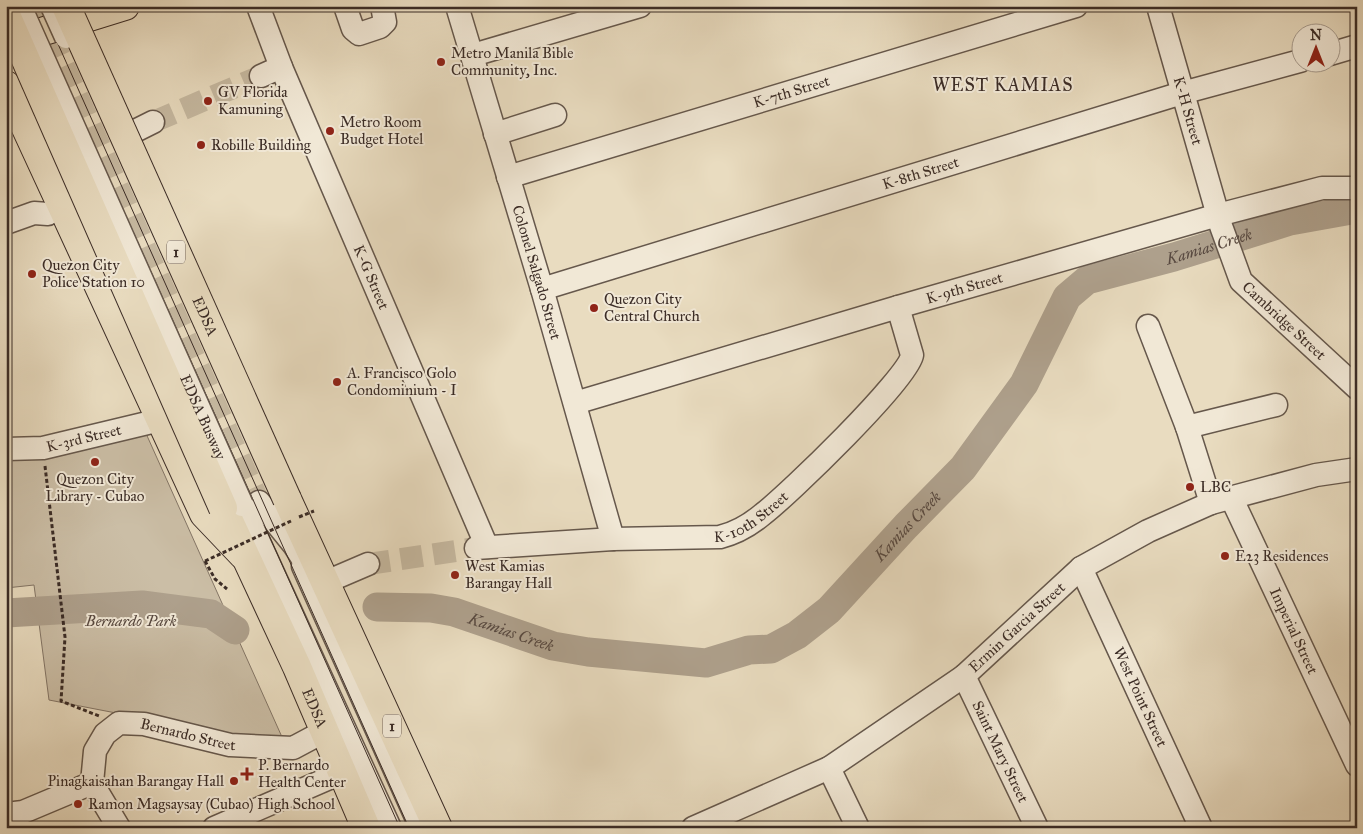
<svg xmlns="http://www.w3.org/2000/svg" width="1363" height="834" font-family="'IM FELL Great Primer',serif">
	<rect width="100%" height="100%" fill="#e9dcc0"/>
	<filter id="stains"><feTurbulence type="fractalNoise" baseFrequency=".004" numOctaves="4"/><feColorMatrix values="0 0 0 0 .2 0 0 0 0 .09 0 0 0 0 .02 0 0 0 .5 -.17"/></filter>
	<radialGradient id="worn" r=".72"><stop offset=".6" stop-color="#630" stop-opacity="0"/><stop offset="1" stop-color="#630" stop-opacity=".3"/></radialGradient>
	<path fill="#cbbea6" stroke="#837566" d="M 144,429 L 286,746 L 49,700 L 34,585 L 6,588 L 6,455 Z"/>
	<g fill="none" stroke-linecap="round" stroke-linejoin="round">
		<g stroke="#aea08c" stroke-width="29">
			<path id="s1" d="M 377,607 L 431,608 L 454,612 L 553,646 L 588,652 L 706,663 L 749,650 L 771,649 L 797,635 L 829,610 L 906,526 L 963,468 L 1024,384 L 1067,297 L 1087,280 L 1174,257 L 1290,221 L 1357,209"/>
			<path d="M 6,613 L 142,605 L 211,614 L 235,630"/>
		</g>
		<path stroke="#c6b9a1" stroke-width="22" stroke-dasharray="22 11" stroke-linecap="butt" d="M 37,6 L 259,502
			M 153,122 L 261,76
			M 368,564 L 476,548"/>
		<defs>
			<g id="minor">
				<path id="s2" d="M 258,6 L 281,67 L 487,547"/>
				<path d="M 345,6 L 353,29 L 359,34 L 380,27 L 385,22 L 382,6"/>
				<path id="s3" d="M 457,6 L 542,289 L 613,539"/>
				<path id="s4" d="M 1158,6 L 1221,226 L 1241,281 L 1357,388"/>
				<path d="M 1330,54 L 1357,46"/>
				<path d="M 473,55 L 640,6"/>
				<path d="M 261,76 L 281,67"/>
				<path d="M 133,132 L 153,122"/>
				<path d="M 495,134 L 555,115"/>
				<path id="s5" d="M 508,177 L 1076,6"/>
				<path d="M 6,223 L 34,213 L 48,214"/>
				<path id="s6" d="M 542,289 L 1182,93 L 1300,61"/>
				<path d="M 1148,326 L 1187,427 L 1211,503"/>
				<path id="s7" d="M 575,403 L 898,307 L 1218,215 L 1322,188 L 1357,188"/>
				<path d="M 1187,427 L 1276,405"/>
				<path id="s8" d="M 6,449 L 43,448 L 160,420"/>
				<path id="s9" d="M 1231,497 L 1357,765"/>
				<path d="M 259,502 L 294,545 L 308,567"/>
				<path d="M 242,505 L 390,828"/>
				<path id="s10" d="M 476,548 L 613,539 L 720,537 C 736,533 750,525 763,514 C 788,495 909,378 912,355 L 898,307"/>
				<path d="M 303,566 L 421,828"/>
				<path id="s11" d="M 1081,568 L 1201,828"/>
				<path d="M 333,579 L 368,564"/>
				<path id="s12" d="M 964,676 L 1037,828"/>
				<path d="M 829,768 L 858,828"/>
				<path id="s13" d="M 92,783 L 95,751 L 105,734 L 119,723 L 144,724 L 230,745 L 293,748 L 323,732"/>
				<path d="M 92,783 L 119,828"/>
				<path d="M 6,814 L 23,812 L 92,783"/>
				<path d="M 214,828 L 341,773"/>
				<path id="s14" d="M 693,828 L 829,768 L 964,676 L 1081,568 L 1148,531 L 1211,503 L 1316,475 L 1357,469"/>
			</g>
			<path id="major" d="M 9,42 L 125,6
				M 6,85 L 204,514 L 243,555"/>
			<g id="highway">
				<path d="M 287,499 L 438,828"/>
				<path id="s15" d="M 223,508 L 297,667 L 366,828"/>
			</g>
		</defs>
		<use href="#minor" stroke="#66584c" stroke-width="25"/>
		<use href="#major" stroke="#3b2c26" stroke-width="30"/>
		<use href="#highway" stroke="#3b2c26" stroke-width="30"/>
		<path stroke="#3b2c26" stroke-width="3" stroke-dasharray="4 2.5" stroke-linecap="butt" d="M 45,466 L 65,637 L 61,701 L 99,716
			M 205,561 L 215,579 L 227,589"/>
		<use href="#minor" stroke="#f1e8d6" stroke-width="22"/>
		<use href="#major" stroke="#e9dcc0" stroke-width="28"/>
		<use href="#highway" stroke="#e9dcc0" stroke-width="28"/>
		<path stroke="#3b2c26" stroke-width="1" d="M 32,6 L 400,828
			M 41,6 L 409,828"/>
		<defs>
			<g id="minor-bridge">
				<path id="s16" d="M 20,6 L 242,505"/>
				<path d="M 52,6 L 66,37"/>
			</g>
			<g id="highway-bridge">
				<path id="s17" d="M 66,6 L 287,499"/>
				<path d="M 6,15 L 223,508"/>
			</g>
		</defs>
		<use href="#minor-bridge" stroke="#66584c" stroke-width="25" stroke-linecap="butt"/>
		<use href="#highway-bridge" stroke="#3b2c26" stroke-width="30" stroke-linecap="butt"/>
		<path stroke="#3b2c26" stroke-width="3" stroke-dasharray="4 2.5" stroke-linecap="butt" d="M 299,517 L 314,511
			M 205,561 L 291,521"/>
		<use href="#minor-bridge" stroke="#f1e8d6" stroke-width="22"/>
		<use href="#highway-bridge" stroke="#e9dcc0" stroke-width="28"/>
	</g>
	<g fill="#8f2418" stroke="#f1e8d6" stroke-width="2">
		<circle cx="441" cy="62" r="5"/>
		<circle cx="208" cy="101" r="5"/>
		<circle cx="330" cy="131" r="5"/>
		<circle cx="201" cy="145" r="5"/>
		<circle cx="32" cy="274" r="5"/>
		<circle cx="594" cy="308" r="5"/>
		<circle cx="337" cy="382" r="5"/>
		<circle cx="95" cy="462" r="5"/>
		<circle cx="1190" cy="487" r="5"/>
		<circle cx="1225" cy="556" r="5"/>
		<circle cx="455" cy="575" r="5"/>
		<path d="M244.5 766.5h5v5h5v5h-5v5h-5v-5h-5v-5h5z"/>
		<circle cx="234" cy="781" r="5"/>
		<circle cx="78" cy="804" r="5"/>
	</g>
	<g text-anchor="middle" stroke-width="4" stroke-linejoin="round" paint-order="stroke">
		<g fill="#f1e8d6" stroke="#72645b" stroke-width="1">
			<rect x="167" y="240.5" width="18" height="23" rx="4"/>
			<rect x="383" y="714.5" width="18" height="23" rx="4"/>
		</g>
		<g font-size="14" font-weight="bold" fill="#3b2c26">
			<text x="176" y="257">1</text>
			<text x="392" y="731">1</text>
		</g>
		<g font-size="15" fill="#3b2c26" stroke="#f1e8d6" text-anchor="start">
			<text x="451" y="58">Metro Manila Bible<tspan x="451" dy="17">Community, Inc.</tspan></text>
			<text x="218" y="97">GV Florida<tspan x="218" dy="17">Kamuning</tspan></text>
			<text x="340" y="127">Metro Room<tspan x="340" dy="17">Budget Hotel</tspan></text>
			<text x="211" y="150">Robille Building</text>
			<text x="42" y="270">Quezon City<tspan x="42" dy="17">Police Station 10</tspan></text>
			<text x="604" y="304">Quezon City<tspan x="604" dy="17">Central Church</tspan></text>
			<text x="347" y="378">A. Francisco Golo<tspan x="347" dy="17">Condominium - I</tspan></text>
			<text x="95" y="484" text-anchor="middle">Quezon City<tspan x="95" dy="17">Library - Cubao</tspan></text>
			<text x="1200" y="492">LBC</text>
			<text x="1235" y="561">E23 Residences</text>
			<text x="465" y="571">West Kamias<tspan x="465" dy="17">Barangay Hall</tspan></text>
			<text x="258" y="770">P. Bernardo<tspan x="258" dy="17">Health Center</tspan></text>
			<text x="224" y="786" text-anchor="end">Pinagkaisahan Barangay Hall</text>
			<text x="88" y="809">Ramon Magsaysay (Cubao) High School</text>
		</g>
		<g font-size="15" fill="#3b2c26" stroke="#f1e8d6">
			<text dy="5" stroke="none"><textPath href="#s5" startOffset="296">K-7th Street</textPath></text>
			<text dy="5" stroke="none"><textPath href="#s4" startOffset="109">K-H Street</textPath></text>
			<text dy="5" stroke="none"><textPath href="#s6" startOffset="396">K-8th Street</textPath></text>
			<text dy="5" stroke="none"><textPath href="#s3" startOffset="278">Colonel Salgado Street</textPath></text>
			<text dy="5" stroke="none"><textPath href="#s2" startOffset="294">K-G Street</textPath></text>
			<text dy="5" stroke="none"><textPath href="#s7" startOffset="406">K-9th Street</textPath></text>
			<text dy="5" stroke="none"><textPath href="#s17" startOffset="340">EDSA</textPath></text>
			<text dy="5" stroke="none"><textPath href="#s4" startOffset="346">Cambridge Street</textPath></text>
			<text dy="5" stroke="none"><textPath href="#s16" startOffset="450">EDSA Busway</textPath></text>
			<text dy="5" stroke="none"><textPath href="#s8" startOffset="79">K-3rd Street</textPath></text>
			<text dy="5" stroke="none"><textPath href="#s10" startOffset="281">K-10th Street</textPath></text>
			<text dy="5" stroke="none"><textPath href="#s14" startOffset="384">Ermin Garcia Street</textPath></text>
			<text dy="5" stroke="none"><textPath href="#s9" startOffset="148">Imperial Street</textPath></text>
			<text dy="5" stroke="none"><textPath href="#s11" startOffset="142">West Point Street</textPath></text>
			<text dy="5" stroke="none"><textPath href="#s15" startOffset="220">EDSA</textPath></text>
			<text dy="5" stroke="none"><textPath href="#s13" startOffset="140">Bernardo Street</textPath></text>
			<text dy="5" stroke="none"><textPath href="#s12" startOffset="84">Saint Mary Street</textPath></text>
		</g>
		<g font-size="15" font-style="italic" fill="#584940" stroke="#f1e8d6">
			<text x="131" y="626">Bernardo Park</text>
		</g>
		<g font-size="16" font-style="italic" fill="#584940" stroke="#f1e8d6">
			<text dy="6" stroke="none"><textPath href="#s1" startOffset="1022">Kamias Creek</textPath></text>
			<text dy="6" stroke="none"><textPath href="#s1" startOffset="588">Kamias Creek</textPath></text>
			<text dy="6" stroke="none"><textPath href="#s1" startOffset="138">Kamias Creek</textPath></text>
		</g>
		<g font-size="18" letter-spacing="1" fill="#3b2c26" stroke="#f1e8d6">
			<text x="1003" y="91">WEST KAMIAS</text>
		</g>
	</g>
	<rect width="1363" height="834" fill="none" stroke="#e9dcc0" stroke-width="25"/>
	<rect x="8" y="8" width="1348" height="819" fill="none" stroke="#3b2c26" stroke-width="2.5"/>
	<rect x="12" y="12" width="1338" height="809" fill="none" stroke="#3b2c26"/>
	<g transform="translate(1316 48)"><circle r="24" fill="#f1e8d6" stroke="#a89d90"/>
	<path d="M0-4L9 19L0 12L-9 19Z" fill="#8f2418"/>
	<text y="-8" font-size="14" font-weight="bold" text-anchor="middle" fill="#3b2c26">N</text>
	</g>
	<rect width="100%" height="100%" filter="url(#stains)"/>
	<rect width="100%" height="100%" fill="url(#worn)"/>
</svg>
